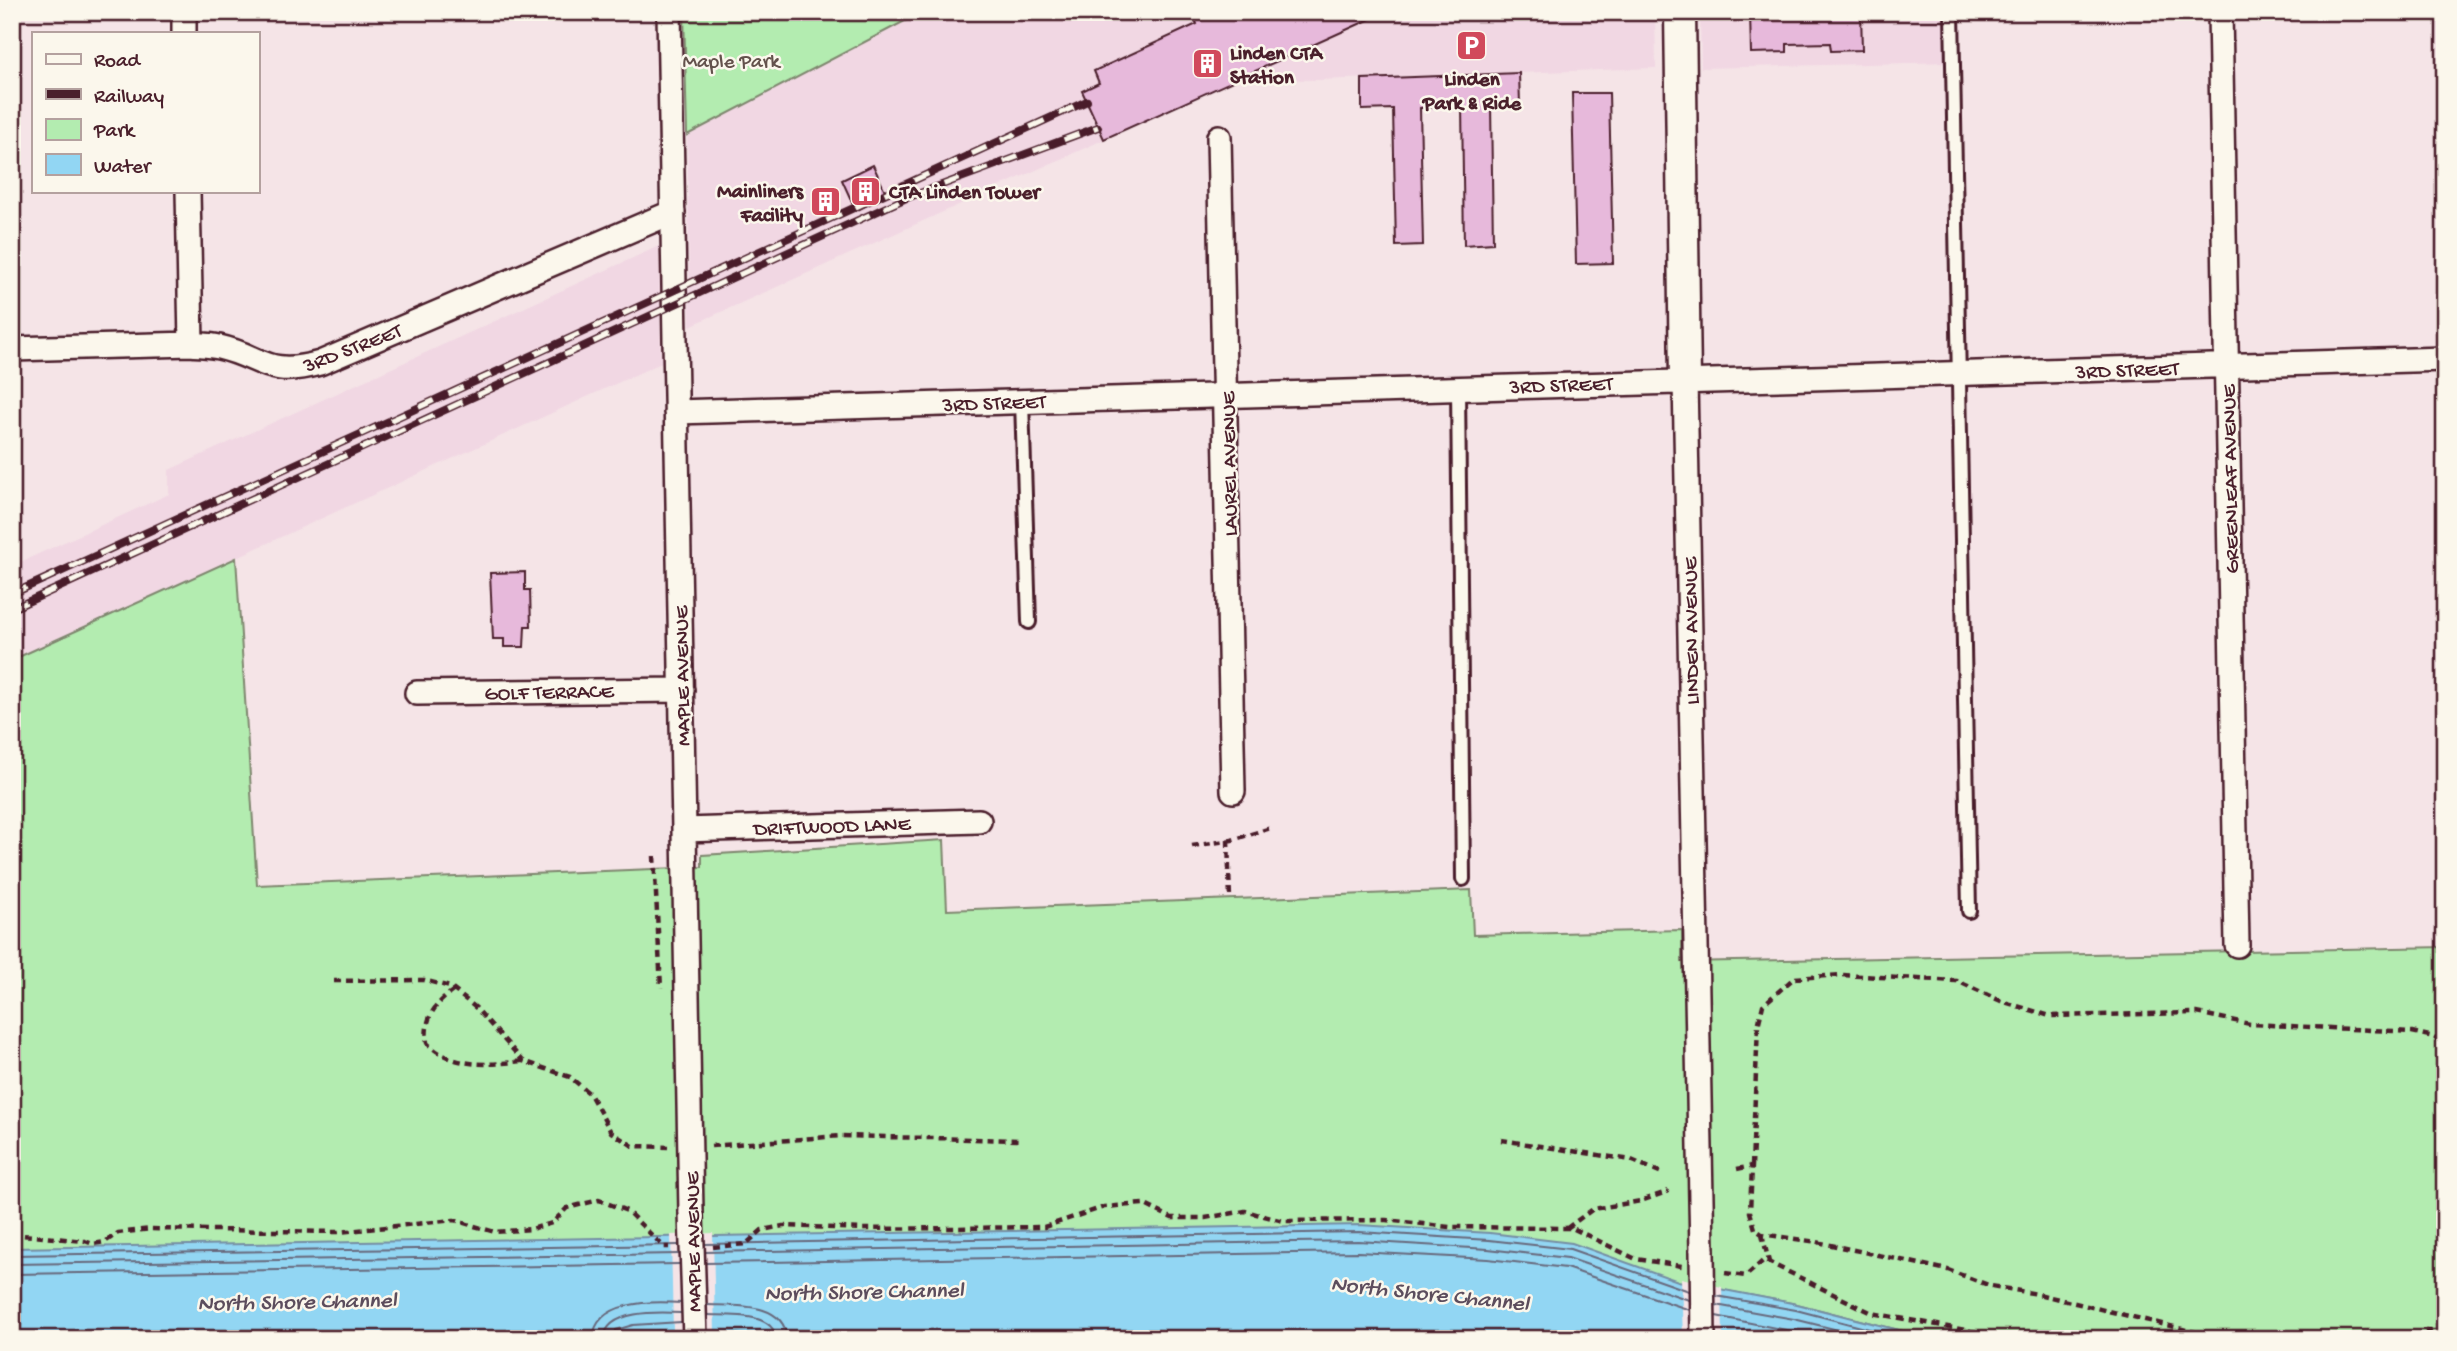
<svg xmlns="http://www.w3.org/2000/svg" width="2457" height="1351" font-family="'Gochi Hand',sans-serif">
	<rect width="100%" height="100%" fill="#f5e4e7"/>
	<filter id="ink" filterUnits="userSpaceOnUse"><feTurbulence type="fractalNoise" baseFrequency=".0143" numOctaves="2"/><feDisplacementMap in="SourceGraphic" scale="14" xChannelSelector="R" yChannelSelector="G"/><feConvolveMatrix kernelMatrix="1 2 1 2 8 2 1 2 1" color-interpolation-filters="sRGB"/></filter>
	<g filter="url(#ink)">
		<path fill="#f1d7e3" d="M 921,12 L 1655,12 L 1656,68 L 1317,80 L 1238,79 L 690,326 L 687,135 Z
			M 1700,12 L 1952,12 L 1953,62 L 1701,68 Z
			M 659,246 L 661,363 L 12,660 L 12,566 L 169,494 L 169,470 Z"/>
		<path fill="#b3ecb0" stroke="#7e866e" stroke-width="2" d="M 684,12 L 922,12 L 687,135 Z
			M 236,558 L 257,885 L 702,867 L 702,855 L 944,840 L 947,910 L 1471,890 L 1473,935 L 1682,930 L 1682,962 L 2445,947 L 2445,1339 L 1934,1339 L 1797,1304 L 1679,1282 L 1679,1339 L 12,1339 L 12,660 Z"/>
		<path fill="#92d6f3" stroke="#758da3" stroke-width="2" d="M 1359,1225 L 1490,1233 L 1572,1243 L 1678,1281 L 1797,1304 L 1934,1339 L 807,1339 C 740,1337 675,1320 609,1339 L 12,1339 L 12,1248 Z"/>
		<path fill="#f5e4e7" d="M 713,1233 L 715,1335 L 673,1332 L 671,1235 Z
			M 1681,1278 L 1722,1287 L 1723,1339 L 1683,1339 Z"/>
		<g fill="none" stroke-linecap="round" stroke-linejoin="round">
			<path stroke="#67687b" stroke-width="2" d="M 705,1244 L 1359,1232 L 1489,1240 L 1570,1249 L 1689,1291
				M 705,1252 L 1358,1241 L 1488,1249 L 1568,1258 L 1689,1300
				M 12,1255 L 679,1245
				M 706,1263 L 1358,1252 L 1488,1259 L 1566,1268 L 1690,1310
				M 12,1264 L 679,1254
				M 12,1274 L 679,1264
				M 1716,1296 L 1796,1310 L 1907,1339
				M 707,1305 C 735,1306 785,1301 787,1339
				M 1716,1305 L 1794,1319 L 1874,1339
				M 707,1315 C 728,1316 774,1311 776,1339
				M 1716,1316 L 1831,1339
				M 593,1339 C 595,1300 652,1301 681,1303
				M 604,1339 C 606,1309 660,1312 681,1313
				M 613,1339 L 616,1330 L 633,1325 L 681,1322"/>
		</g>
		<path fill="#e7b9db" stroke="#4a1f2b" stroke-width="2" d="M 1192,12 L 1386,12 L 1104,139 L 1082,91 L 1099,83 L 1094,71 L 1197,24 Z
			M 1750,12 L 1861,12 L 1862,50 L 1831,51 L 1830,43 L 1787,44 L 1787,52 L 1751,53 Z
			M 1519,73 L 1520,104 L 1491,105 L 1493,243 L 1464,245 L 1462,106 L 1420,108 L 1423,245 L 1396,246 L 1393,109 L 1362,110 L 1362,79 Z
			M 1572,93 L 1609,93 L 1613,263 L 1576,264 Z
			M 873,165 L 887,195 L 856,211 L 842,180 Z
			M 525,572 L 525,590 L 530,590 L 531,626 L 525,626 L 524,647 L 504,647 L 504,639 L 493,639 L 490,573 Z"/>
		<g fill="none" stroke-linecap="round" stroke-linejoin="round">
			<defs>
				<path id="service" d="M 1952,12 L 1969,911
					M 1458,388 L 1463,879
					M 1022,401 L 1029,622"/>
				<path id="minor" d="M 184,12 L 184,33
					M 669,12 L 691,1213
					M 2220,12 L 2237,945
					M 1219,137 L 1233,791
					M 188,191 L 191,344
					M 12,349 L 191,344 C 200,345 210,345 219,347 C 264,357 265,378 320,363 L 673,212
					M 1685,380 L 1702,1251
					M 676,412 L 2445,359
					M 417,693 L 682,690
					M 684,830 L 979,821"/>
				<path id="tertiary" d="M 1680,12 L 1685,380"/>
			</defs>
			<use href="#service" stroke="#4a1f2b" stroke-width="18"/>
			<use href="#minor" stroke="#4a1f2b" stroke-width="28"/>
			<use href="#tertiary" stroke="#4a1f2b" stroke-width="35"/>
			<path stroke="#4a1f2b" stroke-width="4.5" stroke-dasharray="7 5" stroke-linecap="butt" d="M 1228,840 L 1230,899
				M 1192,846 L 1232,840 L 1271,828
				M 654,856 L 661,988
				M 334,981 L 424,980 L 450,987 L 476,1008 L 523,1061 L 570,1077 L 590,1094 L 611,1132 L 633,1146 L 668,1147
				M 454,990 C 434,1005 424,1018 427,1043 C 453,1069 489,1065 522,1061
				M 1501,1140 L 1631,1160 L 1662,1173
				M 711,1146 L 840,1136 L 1018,1140
				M 1752,1166 L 1758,1026 L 1763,1005 L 1794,978 L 1841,975 L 1957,981 L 2001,1001 L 2050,1016 L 2197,1013 L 2250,1024 L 2412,1032 L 2434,1037 L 2445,1044
				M 1737,1169 L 1752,1166 L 1750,1212 L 1755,1229 L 1762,1234 L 1817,1242 L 1948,1270 L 1991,1286 L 2038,1294 L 2199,1333 L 2211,1339
				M 1567,1228 L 1593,1209 L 1641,1201 L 1669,1191
				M 12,1234 L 85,1241 L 93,1244 L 105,1242 L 118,1233 L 151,1229 L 338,1232 L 454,1220 L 495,1232 L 531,1229 L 552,1223 L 567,1208 L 599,1200 L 627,1211 L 664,1247 L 669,1247
				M 1762,1234 L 1769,1262
				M 713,1247 L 746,1244 L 762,1230 L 783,1226 L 863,1229 L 1044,1227 L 1104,1207 L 1143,1204 L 1172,1218 L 1205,1218 L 1245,1211 L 1283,1221 L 1386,1220 L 1450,1227 L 1572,1228 L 1636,1259 L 1682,1266
				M 1725,1273 L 1746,1276 L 1764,1260 L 1872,1313 L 2014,1339
				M 717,1336 L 729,1339
				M 663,1339 L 674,1334
				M 2402,1339 L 2445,1326"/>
			<use href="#service" stroke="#fbf7ec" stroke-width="12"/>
			<use href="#minor" stroke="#fbf7ec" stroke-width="23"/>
			<use href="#tertiary" stroke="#fbf7ec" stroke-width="30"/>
			<defs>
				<path id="rail" d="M 12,594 L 1087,101
					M 12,609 L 904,199 L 1098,127"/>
			</defs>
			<use href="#rail" stroke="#4a1f2b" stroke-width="8"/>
			<use href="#rail" stroke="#fbf7ec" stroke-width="5" stroke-dasharray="16" stroke-linecap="butt"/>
			<defs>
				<path id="minor-bridge" d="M 691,1213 L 695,1339
					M 1702,1251 L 1703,1339"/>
			</defs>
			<use href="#minor-bridge" stroke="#4a1f2b" stroke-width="28" stroke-linecap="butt"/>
			<use href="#minor-bridge" stroke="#fbf7ec" stroke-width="23"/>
		</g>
	</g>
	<defs>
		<symbol id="parking-square" viewBox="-11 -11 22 22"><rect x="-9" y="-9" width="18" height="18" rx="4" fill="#d1495b" stroke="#fbf7ec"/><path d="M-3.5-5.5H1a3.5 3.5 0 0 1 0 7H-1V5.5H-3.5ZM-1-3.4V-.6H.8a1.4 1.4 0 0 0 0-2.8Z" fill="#fff"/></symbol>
		<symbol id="building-square" viewBox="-11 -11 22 22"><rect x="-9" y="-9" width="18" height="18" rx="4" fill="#d1495b" stroke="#fbf7ec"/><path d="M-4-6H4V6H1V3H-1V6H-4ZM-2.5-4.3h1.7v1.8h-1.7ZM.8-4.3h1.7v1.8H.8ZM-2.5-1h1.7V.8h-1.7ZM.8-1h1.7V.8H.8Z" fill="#fff"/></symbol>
	</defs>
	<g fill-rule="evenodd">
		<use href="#parking-square" x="1454" y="28" width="35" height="35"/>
		<use href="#building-square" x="1190" y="46" width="35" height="35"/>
		<use href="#building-square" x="848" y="174" width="35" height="35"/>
		<use href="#building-square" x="808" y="184" width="35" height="35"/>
	</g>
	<g text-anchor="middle" stroke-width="5" stroke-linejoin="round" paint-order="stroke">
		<g font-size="21" font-weight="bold" fill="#4a1f2b" stroke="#fbf7ec" text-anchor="start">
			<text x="1230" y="59">Linden CTA<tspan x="1230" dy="24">Station</tspan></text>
			<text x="1472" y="85" text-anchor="middle">Linden<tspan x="1472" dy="24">Park &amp; Ride</tspan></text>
			<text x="803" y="197" text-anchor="end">Mainliners<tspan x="803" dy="24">Facility</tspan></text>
			<text x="889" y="198">CTA Linden Tower</text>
		</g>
		<g font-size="21" fill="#64524c" stroke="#fbf7ec">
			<text x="731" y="67">Maple Park</text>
		</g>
		<g font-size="21" fill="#4a1f2b" stroke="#fbf7ec">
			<text transform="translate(352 347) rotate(-21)" y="7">3RD STREET</text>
			<text transform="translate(2127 369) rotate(-2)" y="7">3RD STREET</text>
			<text transform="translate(1561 384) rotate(-2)" y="7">3RD STREET</text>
			<text transform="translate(994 402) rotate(-2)" y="7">3RD STREET</text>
			<text transform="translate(1228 464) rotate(-91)" y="7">LAUREL AVENUE</text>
			<text transform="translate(2229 479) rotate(-91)" y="7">GREENLEAF AVENUE</text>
			<text transform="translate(1690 631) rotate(-91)" y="7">LINDEN AVENUE</text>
			<text transform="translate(681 676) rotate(-91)" y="7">MAPLE AVENUE</text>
			<text transform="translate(549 691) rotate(-1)" y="7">GOLF TERRACE</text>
			<text transform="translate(832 825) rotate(-2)" y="7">DRIFTWOOD LANE</text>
			<text transform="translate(692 1242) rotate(-91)" y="7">MAPLE AVENUE</text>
		</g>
		<g font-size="23" font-style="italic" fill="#5c4d5d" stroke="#fbf7ec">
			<text transform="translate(864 1290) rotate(-1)" y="8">North Shore Channel</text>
			<text transform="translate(1430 1292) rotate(6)" y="8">North Shore Channel</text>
			<text transform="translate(297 1300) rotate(-1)" y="8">North Shore Channel</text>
		</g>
	</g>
	<rect width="2457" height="1351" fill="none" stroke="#fbf7ec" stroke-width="42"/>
	<rect x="21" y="21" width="2415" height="1309" fill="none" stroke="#4a1f2b" stroke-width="2.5" filter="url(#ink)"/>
	<rect x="32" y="32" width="228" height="161" fill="#fbf7ec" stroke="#b4a19f" stroke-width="2"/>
	<rect x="46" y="54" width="35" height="10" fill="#fbf7ec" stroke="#b4a19f" stroke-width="2"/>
	<text x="94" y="66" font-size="21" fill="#4a1f2b">Road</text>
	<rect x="46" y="89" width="35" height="10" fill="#4a1f2b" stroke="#b4a19f" stroke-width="2"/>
	<text x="94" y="102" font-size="21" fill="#4a1f2b">Railway</text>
	<rect x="46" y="119" width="35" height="21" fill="#b3ecb0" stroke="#b4a19f" stroke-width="2"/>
	<text x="94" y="136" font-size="21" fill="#4a1f2b">Park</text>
	<rect x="46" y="154" width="35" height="21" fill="#92d6f3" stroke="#b4a19f" stroke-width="2"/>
	<text x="94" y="172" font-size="21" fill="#4a1f2b">Water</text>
</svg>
